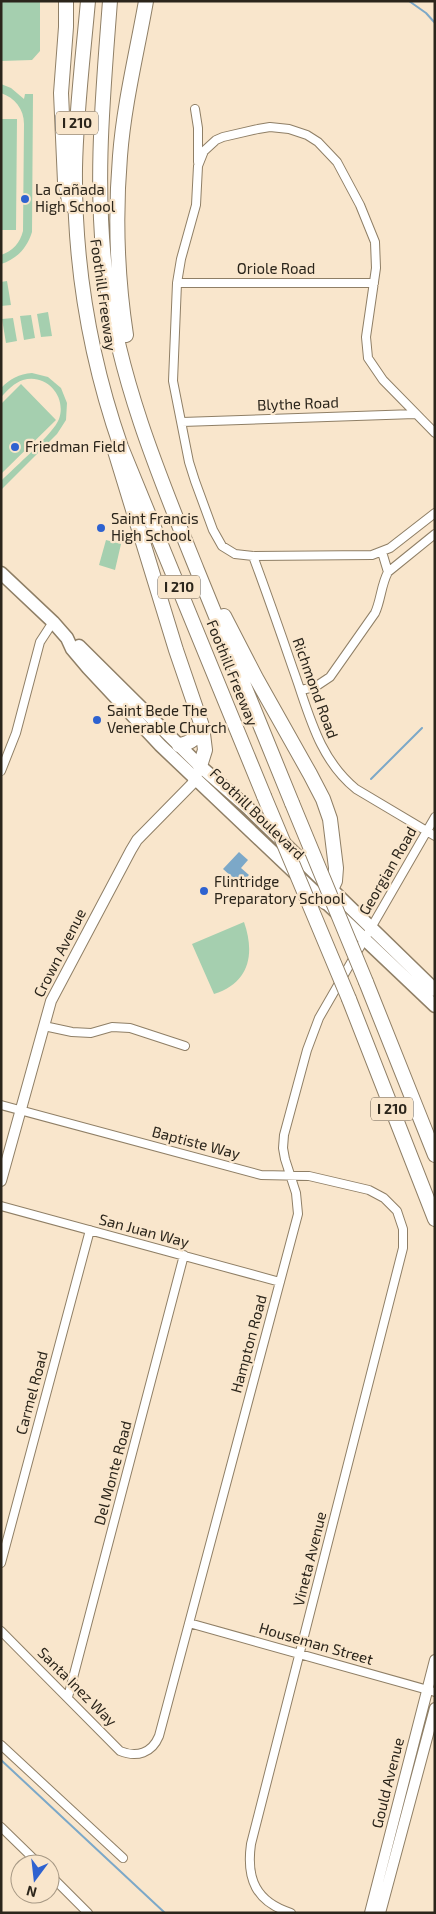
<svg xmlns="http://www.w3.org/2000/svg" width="436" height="1914" font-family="'Exo 2',sans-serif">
	<rect width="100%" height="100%" fill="#f9e6cc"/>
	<path fill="#a5cfaf" d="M 1,1 L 40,1 L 40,51 L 32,60 L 1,61 Z
		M 1,84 L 11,88 L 24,99 L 25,94 L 33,94 L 32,232 C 27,248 17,259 1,264 L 1,255 C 13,251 20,243 23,231 L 24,124 C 24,109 15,98 1,93 Z
		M 1,119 L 17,119 L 16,230 L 1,230 Z
		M 7,281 L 11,305 L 1,306 L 1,282 Z
		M 48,312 L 52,336 L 41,337 L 37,314 Z
		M 31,315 L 35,338 L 24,340 L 20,316 Z
		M 13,318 L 17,341 L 6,343 L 2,319 Z
		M 32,373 L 48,377 L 61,388 L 67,403 L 66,420 L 57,434 L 1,490 L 1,481 C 14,468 54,433 59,419 C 67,396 46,373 23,380 C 14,383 8,390 1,397 L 1,388 C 10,379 19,374 32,373 Z
		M 21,384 L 56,420 L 1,474 L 1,404 Z
		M 106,540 L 121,544 L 115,570 L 99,565 Z
		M 244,922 C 255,953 250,983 214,994 L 192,944 Z"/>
	<path fill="#7ca8c8" d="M 239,852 L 248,860 L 241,868 L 249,875 L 240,884 L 223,869 Z"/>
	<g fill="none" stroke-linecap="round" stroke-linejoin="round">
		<path stroke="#7ca8c8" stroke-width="2" d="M 409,1 L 426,13 L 435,23
			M 371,779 L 422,728
			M 1,1760 L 165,1913"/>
		<defs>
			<path id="minor" d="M 195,109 L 198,128 L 198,162
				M 177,283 L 374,283
				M 182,422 L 415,414
				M 435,433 L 383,380 L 368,358 L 366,337 L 376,268 L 375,242 L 360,205 L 337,162 L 318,142 L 307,135 L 289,129 L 270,127 L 258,129 L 223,137 L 216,140 L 204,151 L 198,166 L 196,205 L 181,259 L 177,283 L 173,381 L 189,462 L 195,481 L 213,530 L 222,546 L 235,554 L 253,556 L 372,555 L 390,548 L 435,513
				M 382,552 L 388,572
				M 253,556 C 267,594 280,631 293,669 C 309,713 318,758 356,789 L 435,836
				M 301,690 L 315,687 L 330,677 L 375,613 C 381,600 381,585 388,572 L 435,534
				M 1,771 L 16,733 L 40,642 L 53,622
				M 44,1026 L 72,1032 L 91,1033 L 112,1027 L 130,1028 L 185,1046
				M 1,1105 L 261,1175 L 309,1176 L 369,1190 L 384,1198 L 397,1211 L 403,1229 L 403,1248 L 251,1844 C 246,1879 256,1902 291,1913
				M 1,1206 L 280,1282
				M 1,1563 L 90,1230
				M 189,1623 L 435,1692
				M 1,1631 L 120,1751 C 137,1758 152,1753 159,1736 L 298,1214 L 296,1193 L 285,1159 L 283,1148 L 284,1135 L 307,1050 L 319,1018 L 435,817
				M 68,1697 L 184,1255
				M 1,1745 L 123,1858
				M 1,1827 L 39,1864
				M 50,1875 L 88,1913"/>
			<path id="tertiary" d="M 1,1181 L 51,1001 L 131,850 L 137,840 L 192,784 L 198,772
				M 370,1913 L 435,1660
				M 380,1913 L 435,1708"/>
			<path id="primary" d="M 1,573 L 53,622 L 67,638 L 72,649 L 88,668 L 160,745 L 435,1006
				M 79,646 L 200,766 L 248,808 L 435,990"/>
			<path id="motorway" d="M 66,1 L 66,27 L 61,93 L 65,182 L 70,205
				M 88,1 C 83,57 76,112 75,168 C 74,262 90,358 121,447 L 264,796
				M 110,1 C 103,94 94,185 106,278 C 119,379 159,476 197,570 C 229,648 260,726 292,803
				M 126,335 C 117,276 115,216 120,156 C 124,104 137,52 146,1
				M 115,451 L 176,650 L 202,726 L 205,750 L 200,766
				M 224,616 L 256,678 L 310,774 L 323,799 L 330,819 L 336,868 L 335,881 L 325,902
				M 179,745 C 192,743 196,738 202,726
				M 366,982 L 435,1155
				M 349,999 L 435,1219"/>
		</defs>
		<use href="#minor" stroke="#8f7f66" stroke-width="10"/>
		<use href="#tertiary" stroke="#8f7f66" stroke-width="12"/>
		<use href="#primary" stroke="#8f7f66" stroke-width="15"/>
		<use href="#motorway" stroke="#8f7f66" stroke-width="16"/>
		<use href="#minor" stroke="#fff" stroke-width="8"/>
		<use href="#tertiary" stroke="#fff" stroke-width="10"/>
		<use href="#primary" stroke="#fff" stroke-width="12"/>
		<use href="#motorway" stroke="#fff" stroke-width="14"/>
		<defs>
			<path id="motorway-bridge" d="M 264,796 L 349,999
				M 292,803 L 366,982"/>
		</defs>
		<use href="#motorway-bridge" stroke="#8f7f66" stroke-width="16" stroke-linecap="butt"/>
		<use href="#motorway-bridge" stroke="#fff" stroke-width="14"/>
	</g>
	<g fill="#2e62d0" stroke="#f9e6cc" stroke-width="2">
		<circle cx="25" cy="199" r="5"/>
		<circle cx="15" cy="447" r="5"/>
		<circle cx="101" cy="528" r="5"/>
		<circle cx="97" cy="720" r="5"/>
		<circle cx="204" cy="891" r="5"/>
	</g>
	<g text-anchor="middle" stroke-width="4.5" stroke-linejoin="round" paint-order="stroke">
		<g fill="#f9e6cc" stroke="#695f50" stroke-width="1">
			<rect x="56" y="111.5" width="42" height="23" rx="4"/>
			<rect x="158" y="575.5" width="42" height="23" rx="4"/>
			<rect x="371" y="1097.5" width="42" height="23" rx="4"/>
		</g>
		<g font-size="14" font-weight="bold" fill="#2b251b">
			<text x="77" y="128">I 210</text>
			<text x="179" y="592">I 210</text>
			<text x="392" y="1114">I 210</text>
		</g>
		<g font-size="15" fill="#2b251b" stroke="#f9e6cc" text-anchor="start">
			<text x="35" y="195">La Cañada<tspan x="35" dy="17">High School</tspan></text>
			<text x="25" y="452">Friedman Field</text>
			<text x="111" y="524">Saint Francis<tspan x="111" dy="17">High School</tspan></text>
			<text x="107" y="716">Saint Bede The<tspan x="107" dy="17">Venerable Church</tspan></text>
			<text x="214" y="887">Flintridge<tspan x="214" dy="17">Preparatory School</tspan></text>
		</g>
		<g font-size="15" fill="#2b251b" stroke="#f9e6cc">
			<text x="276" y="274">Oriole Road</text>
			<text transform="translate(103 295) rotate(82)" y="5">Foothill Freeway</text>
			<text transform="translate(298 404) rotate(-2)" y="5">Blythe Road</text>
			<text transform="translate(232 673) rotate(68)" y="5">Foothill Freeway</text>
			<text transform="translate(315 688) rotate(70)" y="5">Richmond Road</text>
			<text transform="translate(257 814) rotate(44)" y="5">Foothill Boulevard</text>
			<text transform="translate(388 871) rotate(-60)" y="5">Georgian Road</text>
			<text transform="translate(60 953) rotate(-63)" y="5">Crown Avenue</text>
			<text transform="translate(196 1143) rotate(15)" y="5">Baptiste Way</text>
			<text transform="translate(144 1231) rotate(15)" y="5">San Juan Way</text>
			<text transform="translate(249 1344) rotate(-75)" y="5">Hampton Road</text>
			<text transform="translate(32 1393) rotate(-75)" y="5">Carmel Road</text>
			<text transform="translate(113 1473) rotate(-75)" y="5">Del Monte Road</text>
			<text transform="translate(310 1559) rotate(-76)" y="5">Vineta Avenue</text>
			<text transform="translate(316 1644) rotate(16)" y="5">Houseman Street</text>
			<text transform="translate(77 1687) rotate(45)" y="5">Santa Inez Way</text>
			<text transform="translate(388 1783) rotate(-76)" y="5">Gould Avenue</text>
		</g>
	</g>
	<rect width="436" height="1914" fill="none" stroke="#2b251b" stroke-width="5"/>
	<g transform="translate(35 1879) rotate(195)"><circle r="24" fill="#f9e6cc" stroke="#a79985"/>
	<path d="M0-4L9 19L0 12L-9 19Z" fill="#2e62d0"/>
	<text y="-8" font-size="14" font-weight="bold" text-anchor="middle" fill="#2b251b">N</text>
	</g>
</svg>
